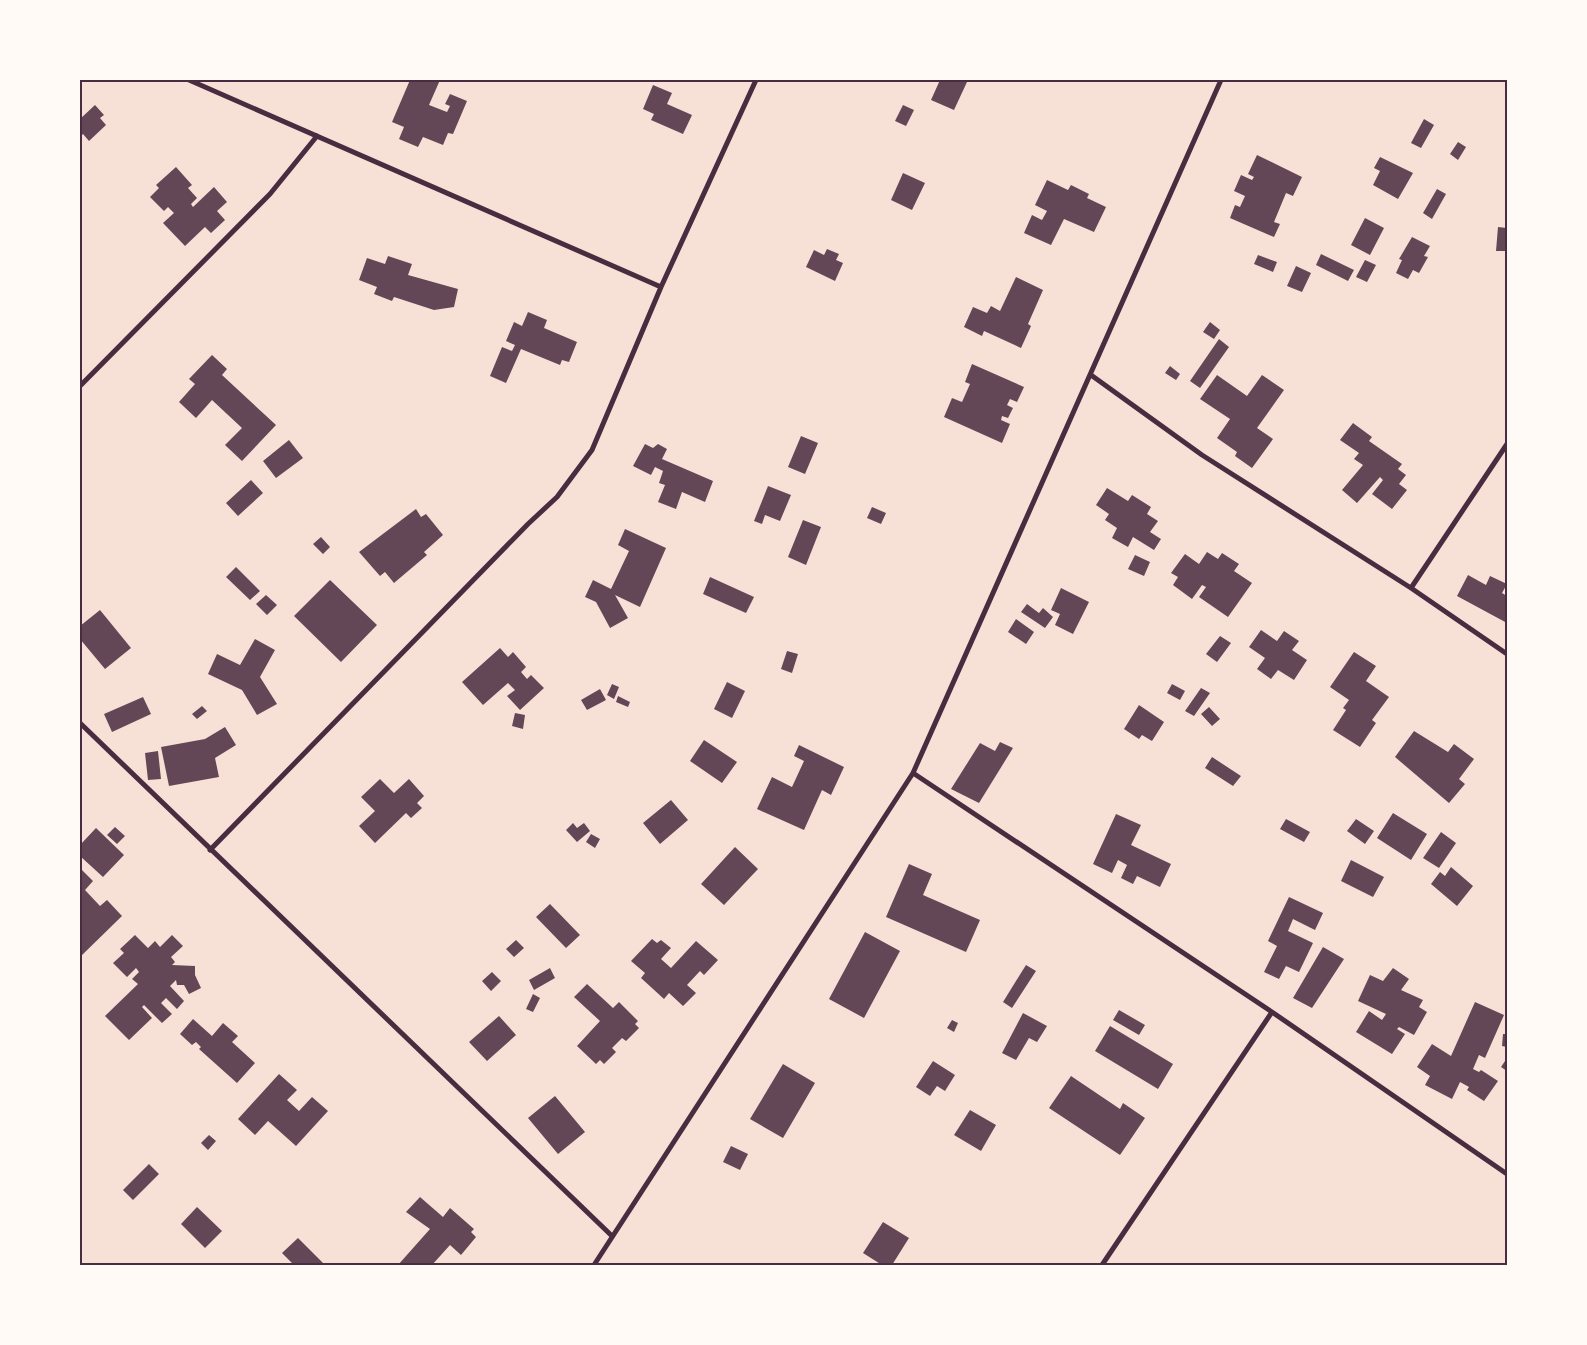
<svg xmlns="http://www.w3.org/2000/svg" width="1587" height="1345" font-family="Lato,sans-serif">
	<rect width="100%" height="100%" fill="#f7e1d7"/>
	<path fill="#644757" d="M 410,80 L 440,80 L 429,105 L 447,112 L 450,106 L 445,104 L 450,94 L 467,101 L 453,134 L 448,133 L 443,145 L 423,137 L 418,147 L 399,139 L 404,127 L 392,122 Z
		M 940,80 L 967,82 L 954,110 L 931,100 Z
		M 653,85 L 672,93 L 667,104 L 692,115 L 683,134 L 651,120 L 654,114 L 643,109 Z
		M 95,105 L 104,115 L 100,118 L 106,125 L 89,141 L 83,134 L 80,137 L 80,119 Z
		M 903,105 L 914,110 L 906,126 L 895,121 Z
		M 1424,119 L 1434,125 L 1421,148 L 1411,143 Z
		M 1458,142 L 1466,147 L 1458,160 L 1450,154 Z
		M 1257,155 L 1302,177 L 1293,196 L 1286,193 L 1274,222 L 1280,224 L 1274,237 L 1230,218 L 1235,205 L 1240,207 L 1245,196 L 1234,191 L 1241,175 L 1252,180 L 1254,177 L 1248,174 Z
		M 1380,157 L 1413,173 L 1398,199 L 1373,185 L 1380,171 L 1374,168 Z
		M 176,167 L 192,185 L 188,188 L 197,198 L 191,204 L 193,207 L 214,187 L 227,202 L 217,211 L 225,220 L 211,233 L 205,227 L 185,246 L 163,223 L 174,213 L 168,207 L 164,211 L 150,197 L 159,188 L 156,185 Z
		M 903,173 L 925,183 L 912,210 L 891,200 Z
		M 1047,180 L 1068,190 L 1071,185 L 1089,194 L 1087,198 L 1106,207 L 1094,232 L 1064,219 L 1051,245 L 1024,233 L 1032,215 L 1042,220 L 1047,211 L 1035,205 Z
		M 1437,189 L 1446,194 L 1432,219 L 1423,213 Z
		M 1365,218 L 1384,228 L 1370,255 L 1351,245 Z
		M 1498,227 L 1507,228 L 1506,251 L 1496,251 Z
		M 1412,237 L 1430,246 L 1424,256 L 1428,257 L 1419,273 L 1413,270 L 1408,279 L 1396,273 L 1402,260 L 1399,259 Z
		M 827,249 L 839,254 L 836,260 L 843,263 L 835,281 L 806,267 L 814,250 L 824,255 Z
		M 1321,254 L 1354,270 L 1348,281 L 1316,265 Z
		M 1258,255 L 1277,262 L 1273,272 L 1254,264 Z
		M 388,256 L 412,264 L 408,275 L 458,289 L 454,307 L 434,310 L 394,297 L 392,301 L 374,294 L 377,287 L 359,280 L 367,258 L 385,264 Z
		M 1365,260 L 1376,265 L 1367,282 L 1356,277 Z
		M 1296,266 L 1311,273 L 1302,292 L 1287,286 Z
		M 1016,277 L 1043,290 L 1028,324 L 1031,326 L 1021,348 L 984,331 L 982,336 L 964,327 L 973,307 L 987,313 L 991,306 L 1000,311 Z
		M 528,312 L 547,320 L 544,328 L 577,342 L 569,362 L 562,360 L 560,365 L 521,349 L 506,383 L 490,376 L 502,347 L 512,351 L 515,345 L 506,341 L 514,322 L 522,326 Z
		M 1210,322 L 1220,330 L 1214,339 L 1203,332 Z
		M 1219,339 L 1229,347 L 1200,388 L 1190,381 Z
		M 212,355 L 227,369 L 222,375 L 276,425 L 242,461 L 225,445 L 242,428 L 212,400 L 196,418 L 179,402 L 195,384 L 189,379 Z
		M 972,364 L 1024,387 L 1017,402 L 1010,399 L 1007,405 L 1013,408 L 1008,418 L 1002,416 L 1001,420 L 1010,424 L 1002,443 L 944,417 L 952,398 L 962,402 L 970,384 L 965,382 Z
		M 1170,366 L 1180,374 L 1176,380 L 1165,373 Z
		M 1217,375 L 1247,396 L 1262,375 L 1284,390 L 1257,428 L 1273,439 L 1252,468 L 1235,456 L 1237,452 L 1217,438 L 1230,419 L 1200,399 Z
		M 1353,423 L 1372,437 L 1369,441 L 1402,464 L 1398,469 L 1406,475 L 1399,484 L 1407,490 L 1392,509 L 1372,494 L 1383,480 L 1380,477 L 1357,503 L 1342,490 L 1363,465 L 1354,459 L 1359,453 L 1340,440 Z
		M 801,436 L 818,443 L 805,474 L 788,467 Z
		M 289,440 L 303,458 L 276,478 L 263,461 Z
		M 645,444 L 653,448 L 658,444 L 667,449 L 662,459 L 713,481 L 705,502 L 682,492 L 676,509 L 658,502 L 665,485 L 659,483 L 663,471 L 655,467 L 651,475 L 633,466 Z
		M 251,480 L 263,493 L 238,516 L 226,503 Z
		M 768,486 L 791,495 L 780,521 L 765,515 L 762,524 L 754,521 Z
		M 1107,488 L 1128,501 L 1132,495 L 1151,507 L 1147,514 L 1158,521 L 1150,532 L 1161,539 L 1154,550 L 1133,537 L 1128,547 L 1112,538 L 1117,528 L 1105,520 L 1109,514 L 1096,505 Z
		M 872,507 L 886,513 L 881,524 L 867,518 Z
		M 416,509 L 421,517 L 426,514 L 443,535 L 424,552 L 427,555 L 394,583 L 385,572 L 380,576 L 359,552 Z
		M 803,520 L 821,527 L 806,565 L 788,557 Z
		M 625,529 L 666,548 L 640,607 L 615,595 L 628,618 L 610,628 L 596,602 L 585,597 L 593,580 L 611,589 L 629,551 L 618,545 Z
		M 321,537 L 330,547 L 323,554 L 313,544 Z
		M 1207,552 L 1218,559 L 1222,553 L 1239,564 L 1234,571 L 1252,583 L 1228,617 L 1199,597 L 1206,587 L 1202,585 L 1192,599 L 1173,585 L 1178,577 L 1171,573 L 1185,554 L 1199,564 Z
		M 1135,555 L 1150,562 L 1144,576 L 1128,569 Z
		M 236,567 L 260,591 L 250,600 L 226,577 Z
		M 1468,575 L 1486,585 L 1490,576 L 1507,584 L 1502,593 L 1507,596 L 1507,623 L 1457,596 Z
		M 710,577 L 754,597 L 746,613 L 703,594 Z
		M 330,580 L 377,625 L 341,662 L 294,616 Z
		M 1061,588 L 1089,602 L 1073,634 L 1055,625 L 1060,614 L 1051,610 Z
		M 266,595 L 277,605 L 267,615 L 256,604 Z
		M 1027,604 L 1039,613 L 1043,608 L 1053,617 L 1045,628 L 1021,612 Z
		M 100,610 L 131,648 L 105,669 L 80,639 L 80,626 Z
		M 1016,619 L 1034,632 L 1026,644 L 1008,632 Z
		M 1261,630 L 1277,641 L 1284,631 L 1299,641 L 1292,650 L 1307,660 L 1294,680 L 1278,670 L 1271,679 L 1257,669 L 1265,658 L 1249,647 Z
		M 1220,636 L 1231,643 L 1217,662 L 1206,654 Z
		M 255,639 L 275,650 L 260,677 L 277,704 L 257,715 L 242,690 L 208,674 L 217,654 L 240,665 Z
		M 500,648 L 508,657 L 513,652 L 526,667 L 521,672 L 527,679 L 531,675 L 544,688 L 520,710 L 507,696 L 515,690 L 508,683 L 483,705 L 462,682 Z
		M 787,651 L 798,654 L 792,673 L 781,669 Z
		M 1354,652 L 1376,666 L 1366,681 L 1389,697 L 1372,720 L 1376,723 L 1360,747 L 1333,730 L 1346,710 L 1343,708 L 1349,700 L 1330,687 Z
		M 727,682 L 745,691 L 732,718 L 714,709 Z
		M 612,684 L 619,687 L 614,699 L 607,695 Z
		M 1172,684 L 1185,691 L 1180,700 L 1167,693 Z
		M 1201,688 L 1210,693 L 1194,716 L 1185,711 Z
		M 600,689 L 606,700 L 587,710 L 581,700 Z
		M 618,696 L 630,702 L 628,707 L 616,702 Z
		M 143,697 L 151,714 L 112,732 L 104,714 Z
		M 1139,705 L 1164,722 L 1152,741 L 1142,735 L 1139,739 L 1124,729 Z
		M 202,706 L 207,711 L 197,719 L 192,714 Z
		M 1209,707 L 1220,719 L 1212,726 L 1201,714 Z
		M 515,713 L 525,715 L 523,729 L 512,726 Z
		M 225,727 L 236,745 L 215,758 L 219,777 L 169,786 L 161,747 L 205,739 Z
		M 1414,731 L 1448,752 L 1454,744 L 1474,759 L 1459,779 L 1465,784 L 1449,803 L 1395,757 Z
		M 704,740 L 737,762 L 722,783 L 690,761 Z
		M 1000,742 L 1013,748 L 979,803 L 951,789 L 980,743 L 995,751 Z
		M 799,745 L 844,767 L 831,795 L 822,790 L 804,830 L 757,809 L 772,777 L 792,787 L 804,761 L 794,756 Z
		M 158,751 L 161,779 L 148,780 L 145,753 Z
		M 1212,757 L 1241,776 L 1233,786 L 1205,768 Z
		M 380,779 L 394,793 L 409,779 L 424,796 L 417,803 L 422,808 L 411,818 L 406,813 L 375,843 L 359,826 L 375,811 L 361,797 Z
		M 671,800 L 688,820 L 660,844 L 643,823 Z
		M 1393,813 L 1427,834 L 1411,860 L 1377,838 Z
		M 1116,814 L 1141,825 L 1131,845 L 1171,864 L 1160,887 L 1137,876 L 1133,884 L 1121,878 L 1127,865 L 1118,860 L 1112,873 L 1093,864 Z
		M 1286,819 L 1310,832 L 1304,842 L 1280,829 Z
		M 1356,819 L 1374,831 L 1365,844 L 1347,831 Z
		M 573,823 L 577,828 L 584,823 L 590,831 L 577,842 L 566,830 Z
		M 115,827 L 125,836 L 117,844 L 107,835 Z
		M 96,828 L 124,855 L 103,877 L 80,856 L 80,845 Z
		M 1441,832 L 1456,843 L 1439,868 L 1423,858 Z
		M 591,834 L 600,839 L 595,848 L 586,842 Z
		M 735,847 L 758,869 L 724,905 L 701,884 Z
		M 1351,860 L 1384,877 L 1373,897 L 1341,881 Z
		M 909,864 L 932,874 L 923,895 L 980,920 L 966,952 L 886,917 Z
		M 1451,867 L 1473,886 L 1457,906 L 1431,884 L 1440,872 L 1445,876 Z
		M 82,870 L 93,881 L 85,890 L 100,906 L 107,900 L 122,916 L 80,957 L 80,872 Z
		M 1289,897 L 1323,913 L 1315,930 L 1293,919 L 1288,931 L 1313,943 L 1299,972 L 1286,966 L 1279,979 L 1264,972 L 1277,946 L 1268,941 Z
		M 550,904 L 580,935 L 566,948 L 536,917 Z
		M 865,932 L 900,951 L 864,1018 L 829,999 Z
		M 135,935 L 148,948 L 155,941 L 160,947 L 172,935 L 183,946 L 171,957 L 175,962 L 172,965 L 195,966 L 195,975 L 201,988 L 189,994 L 184,985 L 177,985 L 176,980 L 170,986 L 184,1001 L 177,1009 L 166,998 L 161,1003 L 172,1014 L 162,1023 L 144,1005 L 142,1007 L 152,1018 L 129,1040 L 105,1016 L 138,984 L 132,979 L 139,972 L 136,968 L 127,977 L 113,963 L 124,953 L 120,949 Z
		M 652,939 L 657,943 L 661,940 L 671,948 L 661,959 L 671,968 L 696,941 L 718,960 L 704,975 L 700,971 L 687,985 L 696,993 L 683,1006 L 669,993 L 664,999 L 641,978 L 645,973 L 631,961 Z
		M 516,940 L 524,948 L 514,957 L 506,949 Z
		M 1323,947 L 1344,959 L 1312,1008 L 1293,998 Z
		M 1026,965 L 1036,971 L 1012,1008 L 1003,1002 Z
		M 550,968 L 555,978 L 534,990 L 529,980 Z
		M 1393,968 L 1409,979 L 1401,990 L 1423,1000 L 1419,1007 L 1427,1012 L 1414,1035 L 1399,1027 L 1397,1029 L 1405,1034 L 1392,1054 L 1356,1032 L 1369,1011 L 1382,1020 L 1386,1014 L 1358,1001 L 1370,975 L 1383,981 Z
		M 492,972 L 501,981 L 491,991 L 482,981 Z
		M 587,984 L 613,1008 L 619,1002 L 638,1021 L 635,1024 L 639,1028 L 626,1041 L 622,1038 L 612,1048 L 616,1052 L 604,1064 L 600,1060 L 596,1064 L 577,1046 L 600,1021 L 574,997 Z
		M 533,994 L 540,998 L 533,1012 L 526,1009 Z
		M 1475,1002 L 1504,1015 L 1485,1058 L 1479,1055 L 1473,1069 L 1479,1072 L 1481,1070 L 1498,1081 L 1484,1101 L 1467,1090 L 1469,1087 L 1460,1082 L 1452,1099 L 1425,1085 L 1430,1076 L 1417,1067 L 1432,1044 L 1451,1056 Z
		M 1119,1010 L 1145,1025 L 1139,1035 L 1113,1020 Z
		M 1023,1013 L 1047,1026 L 1037,1042 L 1029,1038 L 1016,1060 L 1002,1053 Z
		M 499,1016 L 516,1035 L 487,1061 L 469,1042 Z
		M 193,1019 L 212,1036 L 223,1023 L 238,1036 L 232,1042 L 255,1063 L 237,1083 L 199,1049 L 201,1047 L 196,1042 L 192,1045 L 180,1034 Z
		M 952,1020 L 958,1023 L 954,1032 L 947,1028 Z
		M 1110,1026 L 1173,1064 L 1158,1089 L 1095,1051 Z
		M 1503,1034 L 1507,1034 L 1507,1047 L 1502,1046 Z
		M 1507,1058 L 1507,1071 L 1501,1067 Z
		M 933,1061 L 955,1075 L 945,1091 L 937,1086 L 930,1096 L 916,1087 Z
		M 783,1064 L 815,1083 L 783,1138 L 750,1119 Z
		M 279,1074 L 297,1090 L 287,1100 L 299,1111 L 312,1097 L 328,1111 L 296,1146 L 268,1121 L 255,1135 L 238,1119 Z
		M 1071,1076 L 1120,1109 L 1123,1103 L 1145,1118 L 1120,1155 L 1049,1108 Z
		M 555,1096 L 585,1132 L 558,1154 L 528,1118 Z
		M 970,1110 L 996,1125 L 981,1151 L 954,1135 Z
		M 209,1135 L 216,1141 L 208,1150 L 201,1143 Z
		M 731,1146 L 748,1154 L 740,1170 L 723,1162 Z
		M 149,1164 L 159,1174 L 133,1200 L 123,1190 Z
		M 420,1197 L 443,1217 L 450,1208 L 474,1229 L 471,1232 L 476,1237 L 461,1255 L 450,1245 L 432,1265 L 398,1265 L 430,1229 L 406,1212 Z
		M 197,1207 L 222,1231 L 205,1248 L 181,1224 Z
		M 883,1222 L 909,1238 L 892,1265 L 882,1265 L 863,1253 Z
		M 298,1238 L 324,1264 L 322,1265 L 294,1265 L 282,1253 Z"/>
	<g fill="none" stroke-linecap="round" stroke-linejoin="round">
		<path stroke="#4a2c40" stroke-width="5" d="M 189,80 L 661,287
			M 1091,375 L 1202,455 L 1411,588 L 1507,654
			M 80,386 L 270,194 L 317,136
			M 1411,588 L 1507,444
			M 80,723 L 612,1236
			M 913,773 L 1272,1012 L 1507,1174
			M 210,850 L 528,524 L 557,497 L 592,450 L 661,287 L 756,80
			M 594,1265 L 913,773 L 1221,80
			M 1102,1265 L 1272,1012"/>
	</g>
	<rect width="1587" height="1345" fill="none" stroke="#fffaf5" stroke-width="162"/>
	<rect x="81" y="81" width="1425" height="1183" fill="none" stroke="#4a2c40" stroke-width="2"/>
</svg>
